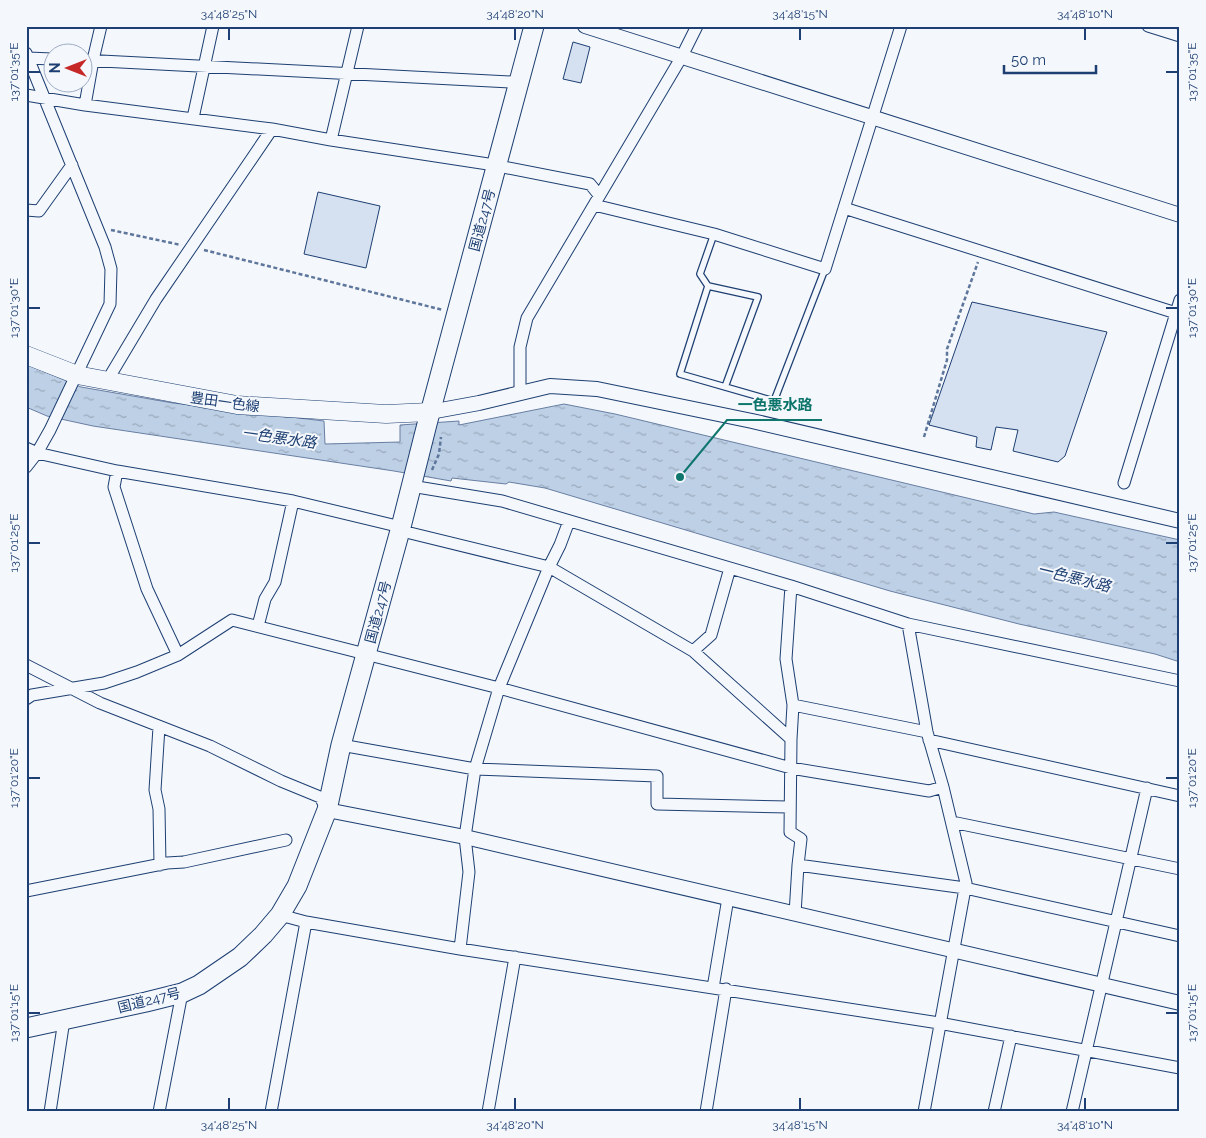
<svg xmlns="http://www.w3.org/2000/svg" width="1206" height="1138" font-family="Raleway,'Noto Sans JP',sans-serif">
	<defs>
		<pattern id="water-ripples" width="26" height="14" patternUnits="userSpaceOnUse" patternTransform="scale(1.25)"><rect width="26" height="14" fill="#bed0e5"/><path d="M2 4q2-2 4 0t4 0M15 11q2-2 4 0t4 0" fill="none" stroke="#9aaabe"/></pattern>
	</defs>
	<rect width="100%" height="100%" fill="#f4f7fb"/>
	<path fill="url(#water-ripples)" stroke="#687fa3" d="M 26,364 L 81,387 L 173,403 L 324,421 L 325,444 L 400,442 L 400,425 L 459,421 L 459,425 L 564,404 L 615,414 L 1034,514 L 1054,512 L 1180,540 L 1180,662 L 1155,654 L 1019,624 L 890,591 L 545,488 L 509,482 L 506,484 L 452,478 L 451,481 L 394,471 L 93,426 L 47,416 L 26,407 Z"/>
	<path fill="#d5e0f0" stroke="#1d3f73" d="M 573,42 L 590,47 L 581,83 L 563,79 Z
		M 318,192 L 380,206 L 366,268 L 304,254 Z
		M 972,302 L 1107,332 L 1065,456 L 1058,462 L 1013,451 L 1018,430 L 996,427 L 991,450 L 976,447 L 977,437 L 929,425 Z"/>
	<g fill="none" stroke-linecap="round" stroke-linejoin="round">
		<defs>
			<path id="service" d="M 714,234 L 700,274 L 708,286 L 680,374 L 774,401 L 825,269
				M 708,286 L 758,297 L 725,387"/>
			<path id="minor" d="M 1148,26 L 1180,36
				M 26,53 L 105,247 L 111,269 L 110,304 L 50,430 L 37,453 L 26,467
				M 28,58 L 52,59
				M 82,60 L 511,82 L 519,84
				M 26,95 L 85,105 L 272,129 L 331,140 L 488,164 L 590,184 L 599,195
				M 85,105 L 93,60 L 101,26
				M 193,118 L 213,26
				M 331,140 L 358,26
				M 594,205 L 714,234 L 825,269 L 901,26
				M 844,208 L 1176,313
				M 26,210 L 39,211 L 72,165
				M 107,381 L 156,299 L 272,129
				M 520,393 L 520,347 L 527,318 L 681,58 L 697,26
				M 26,448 L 37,453 L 117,471 L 293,501 L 401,527 L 406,532 L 549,567 L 693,651 L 791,739 L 790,832 L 801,839 L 798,865 L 795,914
				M 117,471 L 114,487 L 147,589 L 178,655
				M 1124,483 L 1180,300
				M 411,486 L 502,501 L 791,586 L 908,624 L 1180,681
				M 908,624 L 927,732 L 943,787 L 966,883 L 924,1112
				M 258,626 L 265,599 L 275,582 L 293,501
				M 693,651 L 711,635 L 730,568
				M 26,665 L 100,703 L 210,746 L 281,781 L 320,797 L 327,810
				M 26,699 L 32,695 L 104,683 L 137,672 L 178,655 L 232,620 L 499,688 L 791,768 L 929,791 L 943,787
				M 793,705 L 927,732
				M 159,727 L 155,790 L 159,809 L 160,865
				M 791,739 L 793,705 L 786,659 L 791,586
				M 929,740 L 1180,796
				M 341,745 L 475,769 L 657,776 L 657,804 L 789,807
				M 952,822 L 1180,869
				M 798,865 L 965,888 L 1180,936
				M 26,891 L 167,863 L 184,862 L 286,840
				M 280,915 L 306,922 L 460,949 L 939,1023 L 1180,1068
				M 460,949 L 469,872 L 465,837 L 475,769 L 499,688 L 549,567 L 560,545 L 569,521
				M 713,988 L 728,898
				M 50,1112 L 64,1020
				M 159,1112 L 182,993
				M 271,1112 L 306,922
				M 488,1112 L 515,957
				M 706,1112 L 726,989
				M 994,1112 L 1011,1036
				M 1072,1112 L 1147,788"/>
			<path id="tertiary" d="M 585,26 L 1180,215
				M 430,412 L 479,403 L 550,386 L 597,389 L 752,421 L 1180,521
				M 327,810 L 465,837 L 1180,1003"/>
			<path id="primary" d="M 26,355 L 77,375 L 237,405 L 386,414 L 430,412"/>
			<path id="trunk" d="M 26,1028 L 146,1002 L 182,993 L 199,985 L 240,957 L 263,935 L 280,915 L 297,886 L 327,810 L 341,745 L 401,527 L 427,424 L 534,26"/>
		</defs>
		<use href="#service" stroke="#1d3f73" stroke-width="8"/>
		<use href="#minor" stroke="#1d3f73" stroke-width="13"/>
		<use href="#tertiary" stroke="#1d3f73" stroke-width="16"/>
		<use href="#primary" stroke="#1d3f73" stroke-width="19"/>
		<use href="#trunk" stroke="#1d3f73" stroke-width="21"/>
		<path stroke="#5e769c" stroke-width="2.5" stroke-dasharray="4 2.5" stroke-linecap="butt" d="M 111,230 L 181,245
			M 204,250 L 443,310
			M 924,437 L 947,360 L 947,349 L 978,262
			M 432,470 L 439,454 L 441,437"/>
		<use href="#service" stroke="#f4f7fb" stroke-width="5.5"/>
		<use href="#minor" stroke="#f4f7fb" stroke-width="11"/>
		<use href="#tertiary" stroke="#f4f7fb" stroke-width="14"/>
		<use href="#primary" stroke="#f4f7fb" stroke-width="18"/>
		<use href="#trunk" stroke="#f4f7fb" stroke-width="19"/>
	</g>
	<path fill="none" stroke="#1d3f73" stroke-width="2" d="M 229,28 L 229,40M 515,28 L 515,40M 800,28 L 800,40M 1085,28 L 1085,40M 28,72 L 40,72M 1166,72 L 1178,72M 28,308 L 40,308M 1166,308 L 1178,308M 28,543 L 40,543M 1166,543 L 1178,543M 28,778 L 40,778M 1166,778 L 1178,778M 28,1013 L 40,1013M 1166,1013 L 1178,1013M 229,1098 L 229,1110M 515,1098 L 515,1110M 800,1098 L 800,1110M 1085,1098 L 1085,1110"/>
	<g text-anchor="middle" stroke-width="4" stroke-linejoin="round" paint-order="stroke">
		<g font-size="14" fill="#1d3f73" stroke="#f4f7fb">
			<text transform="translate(482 220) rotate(-75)" y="5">国道247号</text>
			<text transform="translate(225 402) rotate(8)" y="5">豊田一色線</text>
			<text transform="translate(378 612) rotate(-75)" y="5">国道247号</text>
			<text transform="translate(149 1000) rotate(-14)" y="5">国道247号</text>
		</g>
		<g font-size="15" font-style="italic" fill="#1d3f73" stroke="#f4f7fb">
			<text transform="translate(279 438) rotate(8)" y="5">一色悪水路</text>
			<text transform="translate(1074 578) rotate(14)" y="5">一色悪水路</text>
		</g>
	</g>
	<path fill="none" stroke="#0f766e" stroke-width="2" d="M680 477L727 420H822"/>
	<circle fill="#0f766e" stroke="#f4f7fb" stroke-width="2" cx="680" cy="477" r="5"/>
	<g font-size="15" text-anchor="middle" font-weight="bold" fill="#0f766e" stroke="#f4f7fb" stroke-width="4" stroke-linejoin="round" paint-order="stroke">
		<text x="775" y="410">一色悪水路</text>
	</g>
	<rect width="1206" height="1138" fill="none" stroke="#f4f7fb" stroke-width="55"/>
	<g transform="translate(68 68) rotate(270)"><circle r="24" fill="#f4f7fb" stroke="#9eadc5"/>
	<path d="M0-4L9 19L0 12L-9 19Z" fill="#c62828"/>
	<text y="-8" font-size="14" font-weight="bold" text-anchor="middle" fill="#1d3f73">N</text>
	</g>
	<path d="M1004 65v8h92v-8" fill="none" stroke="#1d3f73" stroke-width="2.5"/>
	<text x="1011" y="65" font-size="15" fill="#1d3f73" stroke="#f4f7fb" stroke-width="4" paint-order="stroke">50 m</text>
	<rect x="28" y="28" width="1150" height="1082" fill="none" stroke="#1d3f73" stroke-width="2"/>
	<g font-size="12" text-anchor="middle" fill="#1d3f73">
		<text x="229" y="18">34°48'25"N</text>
		<text x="515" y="18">34°48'20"N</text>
		<text x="800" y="18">34°48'15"N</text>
		<text x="1085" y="18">34°48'10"N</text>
		<text transform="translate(1192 72) rotate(-90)" y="4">137°01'35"E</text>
		<text transform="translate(14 72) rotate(-90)" y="4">137°01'35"E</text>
		<text transform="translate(1192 308) rotate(-90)" y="4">137°01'30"E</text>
		<text transform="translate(14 308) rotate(-90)" y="4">137°01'30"E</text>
		<text transform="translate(1192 543) rotate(-90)" y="4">137°01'25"E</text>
		<text transform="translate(14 543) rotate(-90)" y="4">137°01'25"E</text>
		<text transform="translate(1192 778) rotate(-90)" y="4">137°01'20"E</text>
		<text transform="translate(14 778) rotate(-90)" y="4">137°01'20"E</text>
		<text transform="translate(1192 1013) rotate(-90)" y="4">137°01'15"E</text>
		<text transform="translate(14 1013) rotate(-90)" y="4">137°01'15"E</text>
		<text x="229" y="1129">34°48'25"N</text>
		<text x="515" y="1129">34°48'20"N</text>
		<text x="800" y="1129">34°48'15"N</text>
		<text x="1085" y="1129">34°48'10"N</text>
	</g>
</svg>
